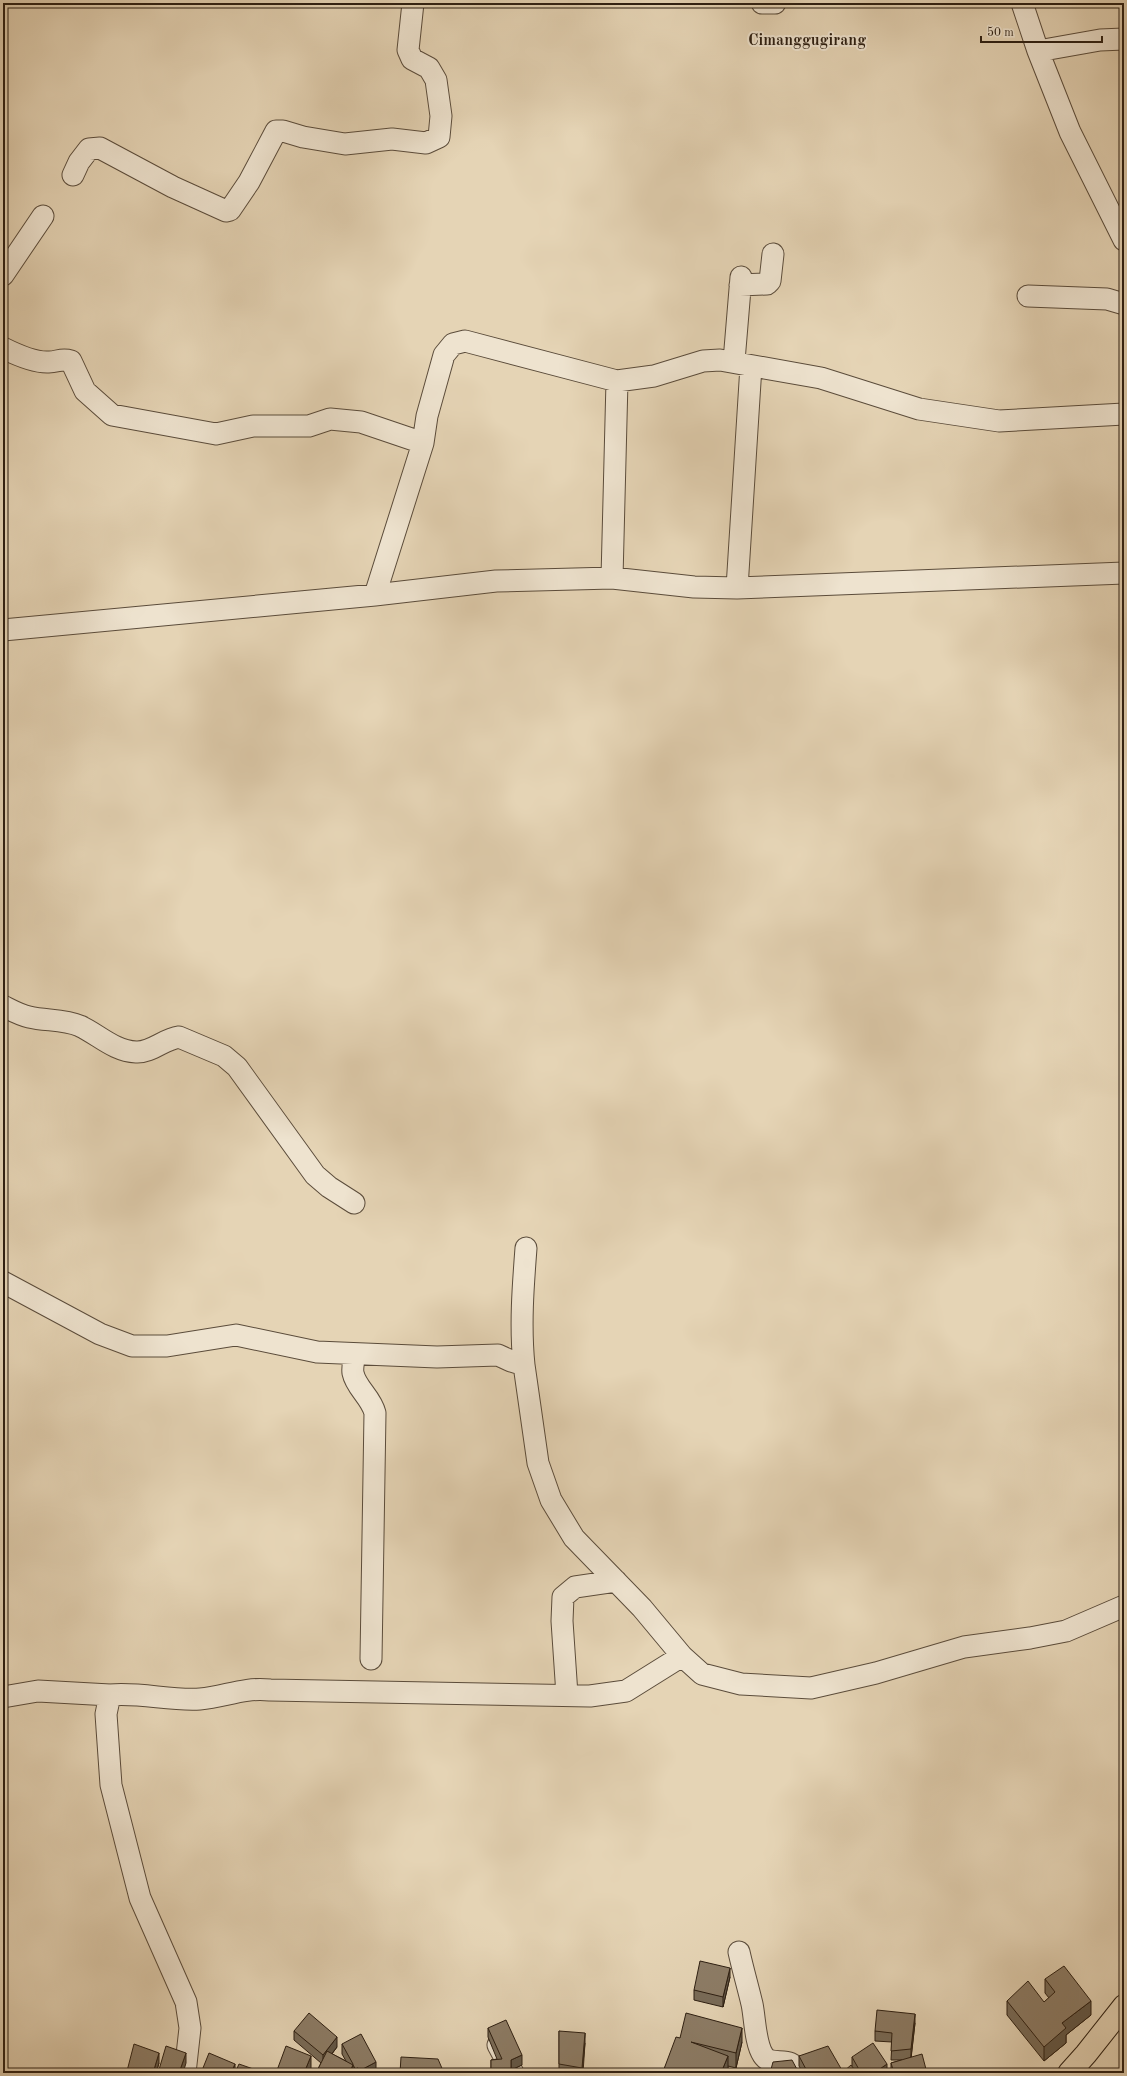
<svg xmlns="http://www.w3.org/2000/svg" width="1127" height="2076" font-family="'Old Standard TT',serif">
	<rect width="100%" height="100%" fill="#e5d4b5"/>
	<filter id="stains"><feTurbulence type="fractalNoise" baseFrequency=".005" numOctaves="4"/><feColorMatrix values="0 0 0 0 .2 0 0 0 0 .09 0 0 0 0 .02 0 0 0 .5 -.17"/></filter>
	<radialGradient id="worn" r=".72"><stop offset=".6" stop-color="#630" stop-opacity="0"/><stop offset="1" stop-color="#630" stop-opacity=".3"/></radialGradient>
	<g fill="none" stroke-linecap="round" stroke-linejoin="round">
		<defs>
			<path id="minor" d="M 762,3 L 775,3
				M 1022,3 L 1038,51 L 1070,132 L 1124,240
				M 1038,51 L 1100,40 L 1124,39
				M 73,175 L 79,162 L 89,149 L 100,148 L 173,187 L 226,211 L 230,210 L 249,182 L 276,131 L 283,131 L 303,137 L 345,144 L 392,139 L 426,143 L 439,137 L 441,116 L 436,80 L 429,68 L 412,59 L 408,50 L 413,3
				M 3,275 L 43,216
				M 740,285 L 767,284 L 770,281 L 773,254
				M 1028,296 L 1107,299 L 1124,304
				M 3,348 C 15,354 35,363 49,362 C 58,362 61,358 71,361 L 85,391 L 112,415 L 216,434 L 253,426 L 309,426 L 330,419 L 361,422 L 423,443 L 427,416 L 444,355 L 453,344 L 465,341 L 617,381 L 654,376 L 703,361 L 720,360 L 821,378 L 919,409 L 999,421 L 1124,414
				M 734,361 L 741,277
				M 612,578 L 617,381
				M 737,588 L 751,366
				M 375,595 L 423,443
				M 3,630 L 375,595 L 496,581 L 612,578 L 694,587 L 737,588 L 1124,573
				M 3,1006 C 11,1010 20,1015 29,1017 C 46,1021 64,1019 80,1026 C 99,1035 114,1051 136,1052 C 151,1053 164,1039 179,1037 L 224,1056 L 237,1067 L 315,1175 L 329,1187 L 354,1203
				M 3,1282 L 100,1334 L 132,1346 L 167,1346 L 236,1335 L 317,1352 L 437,1357 L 498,1355 L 511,1361 L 524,1365 L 538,1463 L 551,1500 L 574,1538 L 642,1608 L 682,1656 L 702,1674 L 741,1684 L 811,1688 L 876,1673 L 964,1647 L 1030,1638 L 1066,1631 L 1124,1606
				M 355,1354 C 354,1360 352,1367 353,1373 C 356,1388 371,1397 375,1413 L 371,1659
				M 524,1365 C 520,1326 523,1287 526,1248
				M 567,1695 L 562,1621 L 563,1597 L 575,1587 L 616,1581
				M 3,1697 L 38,1691 L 110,1695
				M 739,1952 C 743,1970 748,1987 752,2004 C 755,2018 755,2043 763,2055 C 772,2069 791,2053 799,2073
				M 498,2045 L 513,2073
				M 185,2073 L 190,2028 L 186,2002 L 140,1898 L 111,1785 L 106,1714 L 110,1695 C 140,1692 170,1701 200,1699 C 225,1697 243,1687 270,1690 L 590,1696 L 626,1691 L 682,1656"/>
			<path id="highway" d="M 1069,2073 L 1086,2054 L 1124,2006"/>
		</defs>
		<use href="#minor" stroke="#5b4c3b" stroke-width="23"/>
		<use href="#highway" stroke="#2d1f12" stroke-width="24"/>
		<use href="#minor" stroke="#eee3cf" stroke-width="21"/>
		<use href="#highway" stroke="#e5d4b5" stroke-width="22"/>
	</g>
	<path fill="#796c59" stroke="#2d1f12" d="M 730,1977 L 723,2007 L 694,2000 L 694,1990 Z
		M 1045,1979 L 1091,2015 L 1066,2035 L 1066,2043 L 1044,2061 L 1007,2015 L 1007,2001 L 1044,2002 L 1049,1998 L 1045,1993 Z
		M 915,2023 L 911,2057 L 927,2073 L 891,2073 L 891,2063 L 902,2060 L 891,2060 L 892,2042 L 875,2041 L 875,2031 Z
		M 488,2028 L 522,2065 L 511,2070 L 511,2073 L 491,2073 L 491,2060 L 497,2059 L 488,2037 Z
		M 294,2031 L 337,2047 L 332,2054 L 346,2061 L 342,2054 L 342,2044 L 376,2072 L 373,2073 L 316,2073 L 321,2063 L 294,2040 Z
		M 559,2031 L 585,2043 L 583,2073 L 559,2073 Z
		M 680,2038 L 742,2042 L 736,2068 L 728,2066 L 728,2071 L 727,2073 L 664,2073 L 664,2069 Z
		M 799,2056 L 843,2072 L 852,2066 L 852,2057 L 887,2073 L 803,2073 L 799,2066 Z
		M 159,2063 L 156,2073 L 127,2073 L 127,2071 Z"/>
	<path fill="#635848" stroke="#2d1f12" d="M 730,1968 L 730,1977 L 723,2007 L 723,1997 Z
		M 1091,2001 L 1091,2015 L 1066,2035 L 1066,2043 L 1044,2061 L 1044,2047 L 1062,2023 Z
		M 915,2014 L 915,2023 L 911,2059 L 911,2049 Z
		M 742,2028 L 742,2042 L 736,2068 L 736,2053 Z
		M 585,2033 L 585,2043 L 582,2073 L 582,2068 Z
		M 337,2037 L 337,2047 L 323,2065 L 323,2055 Z
		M 159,2053 L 159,2063 L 156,2073 L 153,2073 Z
		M 186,2053 L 186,2063 L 183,2073 L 179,2073 Z
		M 522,2055 L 522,2065 L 511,2070 L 511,2060 Z
		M 311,2056 L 311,2070 L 310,2073 L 304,2073 Z
		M 728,2056 L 728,2071 L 727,2073 L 721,2073 Z
		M 376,2062 L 376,2072 L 373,2073 L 357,2073 L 357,2072 Z
		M 235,2064 L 235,2073 L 231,2073 Z
		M 887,2064 L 887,2073 L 874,2073 Z
		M 353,2065 L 353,2073 L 349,2073 Z"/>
	<path fill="#8d7d67" stroke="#2d1f12" d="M 700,1961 L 730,1968 L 723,1997 L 694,1990 Z
		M 1064,1966 L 1091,2001 L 1062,2023 L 1066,2028 L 1044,2047 L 1007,2001 L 1028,1981 L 1044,2002 L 1055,1992 L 1045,1979 Z
		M 877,2010 L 915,2014 L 911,2049 L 891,2051 L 892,2033 L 875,2031 Z
		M 309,2013 L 337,2037 L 323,2055 L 294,2031 Z
		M 686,2013 L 742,2028 L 736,2053 L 691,2042 L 728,2056 L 721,2073 L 675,2073 L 664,2069 L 676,2037 L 680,2038 Z
		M 506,2020 L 522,2055 L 511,2060 L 511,2073 L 491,2073 L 491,2060 L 502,2059 L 488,2028 Z
		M 559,2031 L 585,2033 L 582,2068 L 559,2064 Z
		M 361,2034 L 376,2062 L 361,2070 L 357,2068 L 356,2070 L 353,2065 L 353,2064 L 342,2044 Z
		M 873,2043 L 887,2064 L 874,2073 L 861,2073 L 852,2057 Z
		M 134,2044 L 159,2053 L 153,2073 L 139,2073 L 127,2071 Z
		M 166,2046 L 186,2053 L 179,2073 L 158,2073 Z
		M 286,2046 L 311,2056 L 304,2073 L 276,2073 Z
		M 828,2046 L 843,2072 L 851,2065 L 857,2073 L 808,2073 L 799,2056 Z
		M 327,2051 L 353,2065 L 349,2073 L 316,2073 Z
		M 209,2053 L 235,2064 L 231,2073 L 201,2073 Z
		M 922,2054 L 927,2073 L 894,2073 L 891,2063 Z
		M 401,2057 L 438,2059 L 444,2073 L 400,2073 Z
		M 792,2060 L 799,2073 L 770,2073 L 773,2062 Z
		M 239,2064 L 259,2071 L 258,2073 L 235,2073 Z
		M 357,2068 L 368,2073 L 354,2073 Z
		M 263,2070 L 270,2073 L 262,2073 Z"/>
	<g text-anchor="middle" stroke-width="4" stroke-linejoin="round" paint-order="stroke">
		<g font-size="16" font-weight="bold" fill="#2d1f12" stroke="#eee3cf">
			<text x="807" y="45">Cimanggugirang</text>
		</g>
	</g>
	<rect width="1127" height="2076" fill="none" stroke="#e5d4b5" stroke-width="16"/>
	<rect x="4" y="4" width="1119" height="2068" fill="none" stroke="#2d1f12" stroke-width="2"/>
	<rect x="8" y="8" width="1111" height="2060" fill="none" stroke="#2d1f12"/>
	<path d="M981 36v6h121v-6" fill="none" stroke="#2d1f12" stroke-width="2"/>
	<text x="987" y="36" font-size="12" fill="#2d1f12" stroke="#eee3cf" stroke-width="3" paint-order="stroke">50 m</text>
	<rect width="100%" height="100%" filter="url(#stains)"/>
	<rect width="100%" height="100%" fill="url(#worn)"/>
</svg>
